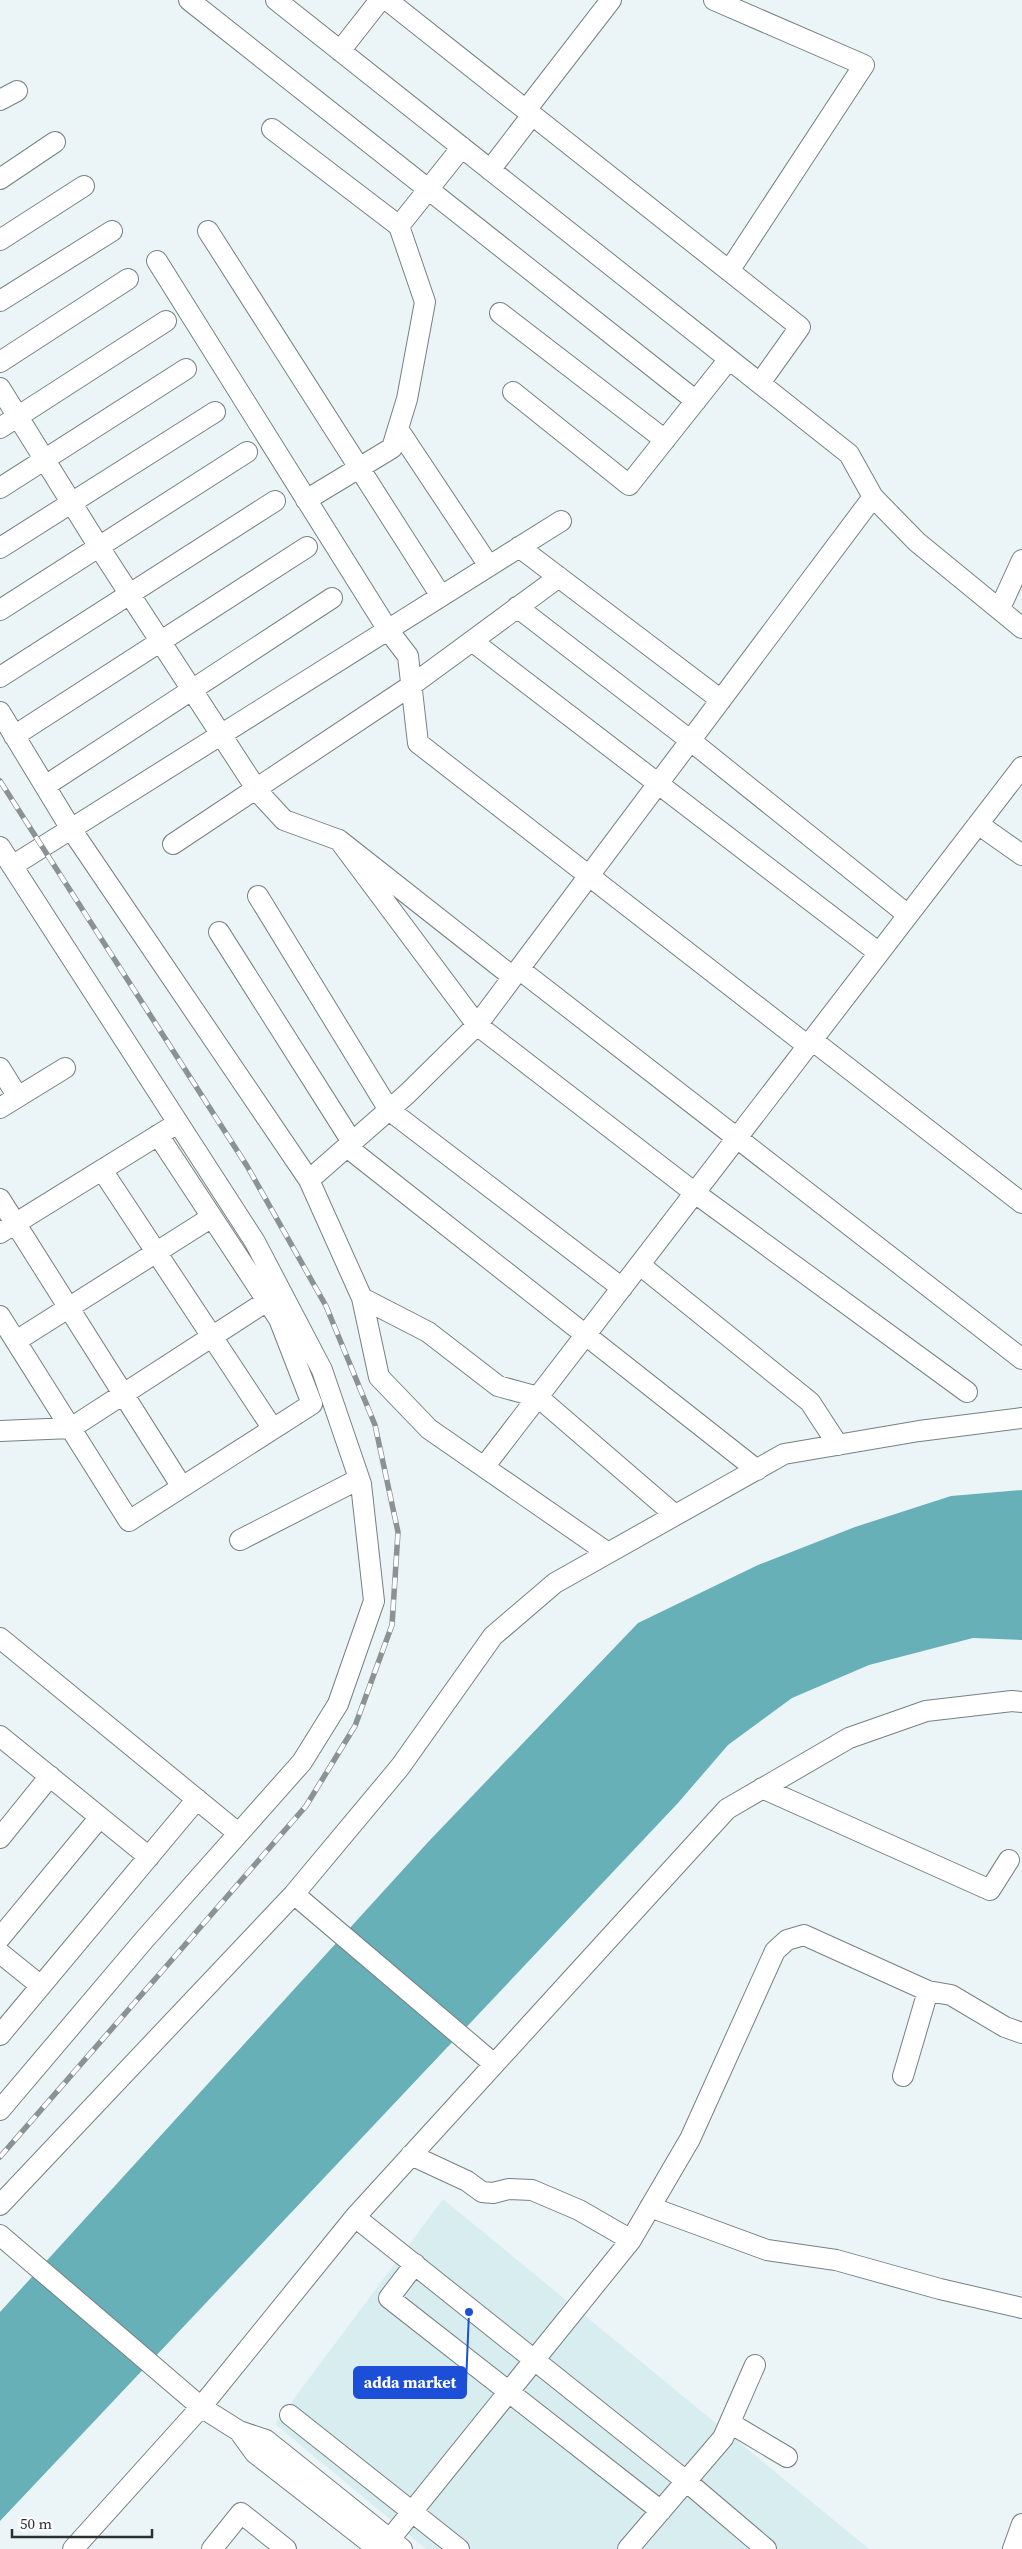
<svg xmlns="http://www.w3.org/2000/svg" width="1022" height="2549" font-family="'Source Serif 4',serif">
	<rect width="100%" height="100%" fill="#ebf5f7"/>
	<path fill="#d8edef" d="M 443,2199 L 869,2549 L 426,2549 L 275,2424 Z"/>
	<path fill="#67b0b8" d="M 1022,1490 L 1022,1640 L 973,1638 L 869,1665 L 792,1698 L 728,1745 L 678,1803 L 0,2521 L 0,2312 L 430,1840 L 638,1623 L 758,1565 L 855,1527 L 951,1496 Z"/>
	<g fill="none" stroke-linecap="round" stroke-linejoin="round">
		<defs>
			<path id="minor" d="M 189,0 L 696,401
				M 276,0 L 849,454 L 873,497 L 917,542 L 1022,628
				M 387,0 L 800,327 L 760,383
				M 714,0 L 864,65 L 729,271
				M 340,51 L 380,0
				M 0,100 L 17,91
				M 526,110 L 611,0
				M 272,129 L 399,226
				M 490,170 L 532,115
				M 0,179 L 55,142
				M 208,231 L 441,596
				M 0,240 L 84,186
				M 157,261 L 388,630 L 408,656 L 418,743 L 808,1046
				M 0,301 L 112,231
				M 500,313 L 665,440
				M 0,362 L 128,279
				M 0,388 L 99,547 L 259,793 L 284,820 L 339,840 L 513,977
				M 513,392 L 629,485 L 729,359
				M 0,428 L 166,321
				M 398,429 L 489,566
				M 0,488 L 186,369
				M 306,500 L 392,448 L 407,399 L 425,302 L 399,226 L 462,147
				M 519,547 L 721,700
				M 0,548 L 215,412
				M 517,607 L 691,741 L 908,915
				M 1000,608 L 1022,560
				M 0,610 L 247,452
				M 472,641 L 879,953
				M 0,677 L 275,501
				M 0,712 L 71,829 L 309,1180 L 362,1298 L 379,1377 L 429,1429 L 608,1553
				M 14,736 L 307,547
				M 45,786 L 332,598
				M 978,824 L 1022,855
				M 339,840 L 477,1025 L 695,1193 L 967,1392
				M 173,844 L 412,685 L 559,577
				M 0,847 L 255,1242 L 322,1370 L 361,1484 L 374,1601 L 338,1704 L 302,1762 L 144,1940 L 0,2110
				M 12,866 L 561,521
				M 258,896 L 389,1110 L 622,1288
				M 219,932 L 352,1142
				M 519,969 L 1022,1359
				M 812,1040 L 1022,1203
				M 0,1068 L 18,1097
				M 0,1108 L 65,1068
				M 347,1147 L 757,1470
				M 102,1170 L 273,1429
				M 309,1180 L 407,1094 L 477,1025 L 873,497
				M 0,1199 L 182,1487
				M 0,1233 L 168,1129
				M 640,1265 L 810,1402 L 838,1445
				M 362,1298 L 428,1332 L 498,1386 L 538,1397 L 675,1515
				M 0,1316 L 129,1521 L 312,1404 L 279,1319 L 158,1135
				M 16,1341 L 212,1217
				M 0,1431 L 71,1428 L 267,1301
				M 484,1467 L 1022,767
				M 240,1540 L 359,1479
				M 0,1638 L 238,1833
				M 0,1736 L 149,1857
				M 762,1788 L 990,1890 L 1009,1860
				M 0,1838 L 50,1776
				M 294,1894 L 494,2064
				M 0,1938 L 100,1817
				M 0,1953 L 41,1986
				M 0,2035 L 197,1799
				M 903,2076 L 928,1991
				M 411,2155 L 467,2181 L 482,2192 L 493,2193 L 509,2189 L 532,2190 L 579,2210 L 631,2240
				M 0,2205 L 294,1894 L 400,1767 L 493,1636 L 555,1583 L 784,1454 L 919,1431 L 1022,1418
				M 650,2207 L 767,2250 L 836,2260 L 940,2289 L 1022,2308
				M 355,2217 L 686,2481 L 766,2549
				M 0,2235 L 201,2407 L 239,2431 L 266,2440 L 402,2549
				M 415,2264 L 389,2298 L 661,2511
				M 290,2415 L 459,2549
				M 730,2423 L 787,2457
				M 239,2431 L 255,2453 L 378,2549
				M 73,2549 L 201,2407 L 355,2217 L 727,1809 L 849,1738 L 926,1711 L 1012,1701 L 1022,1702
				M 212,2549 L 241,2513 L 286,2549
				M 382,2549 L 631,2240 L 690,2139 L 775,1951 L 787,1940 L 804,1935 L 928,1991 L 951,1995 L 1005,2027 L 1022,2033
				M 628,2549 L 723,2438 L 755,2365
				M 1013,2549 L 1022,2524"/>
		</defs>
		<use href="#minor" stroke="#778182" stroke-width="22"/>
		<use href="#minor" stroke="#fff" stroke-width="20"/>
		<defs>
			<path id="rail" d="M 0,781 L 247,1166 L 326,1306 L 375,1425 L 398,1532 L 392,1625 L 355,1726 L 306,1806 L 0,2157"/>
		</defs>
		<use href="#rail" stroke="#8b9293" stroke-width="5.5"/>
		<use href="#rail" stroke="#fff" stroke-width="4" stroke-dasharray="11" stroke-linecap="butt"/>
	</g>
	<path fill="none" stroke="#1d4ed8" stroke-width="2" d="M469 2312L466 2383"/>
	<circle fill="#1d4ed8" stroke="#fff" stroke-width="2" cx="469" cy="2312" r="5"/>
	<rect fill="#1d4ed8" stroke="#1d4ed8" stroke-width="2" x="354" y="2367" width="112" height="31" rx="5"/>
	<g font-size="16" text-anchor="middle" font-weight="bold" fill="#fff">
		<text x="410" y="2388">adda market</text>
	</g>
	<path d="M12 2529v8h140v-8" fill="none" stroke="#2c3030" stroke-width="2.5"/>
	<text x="20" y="2529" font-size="15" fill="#2c3030" stroke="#ffffff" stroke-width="4" paint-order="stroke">50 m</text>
</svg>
